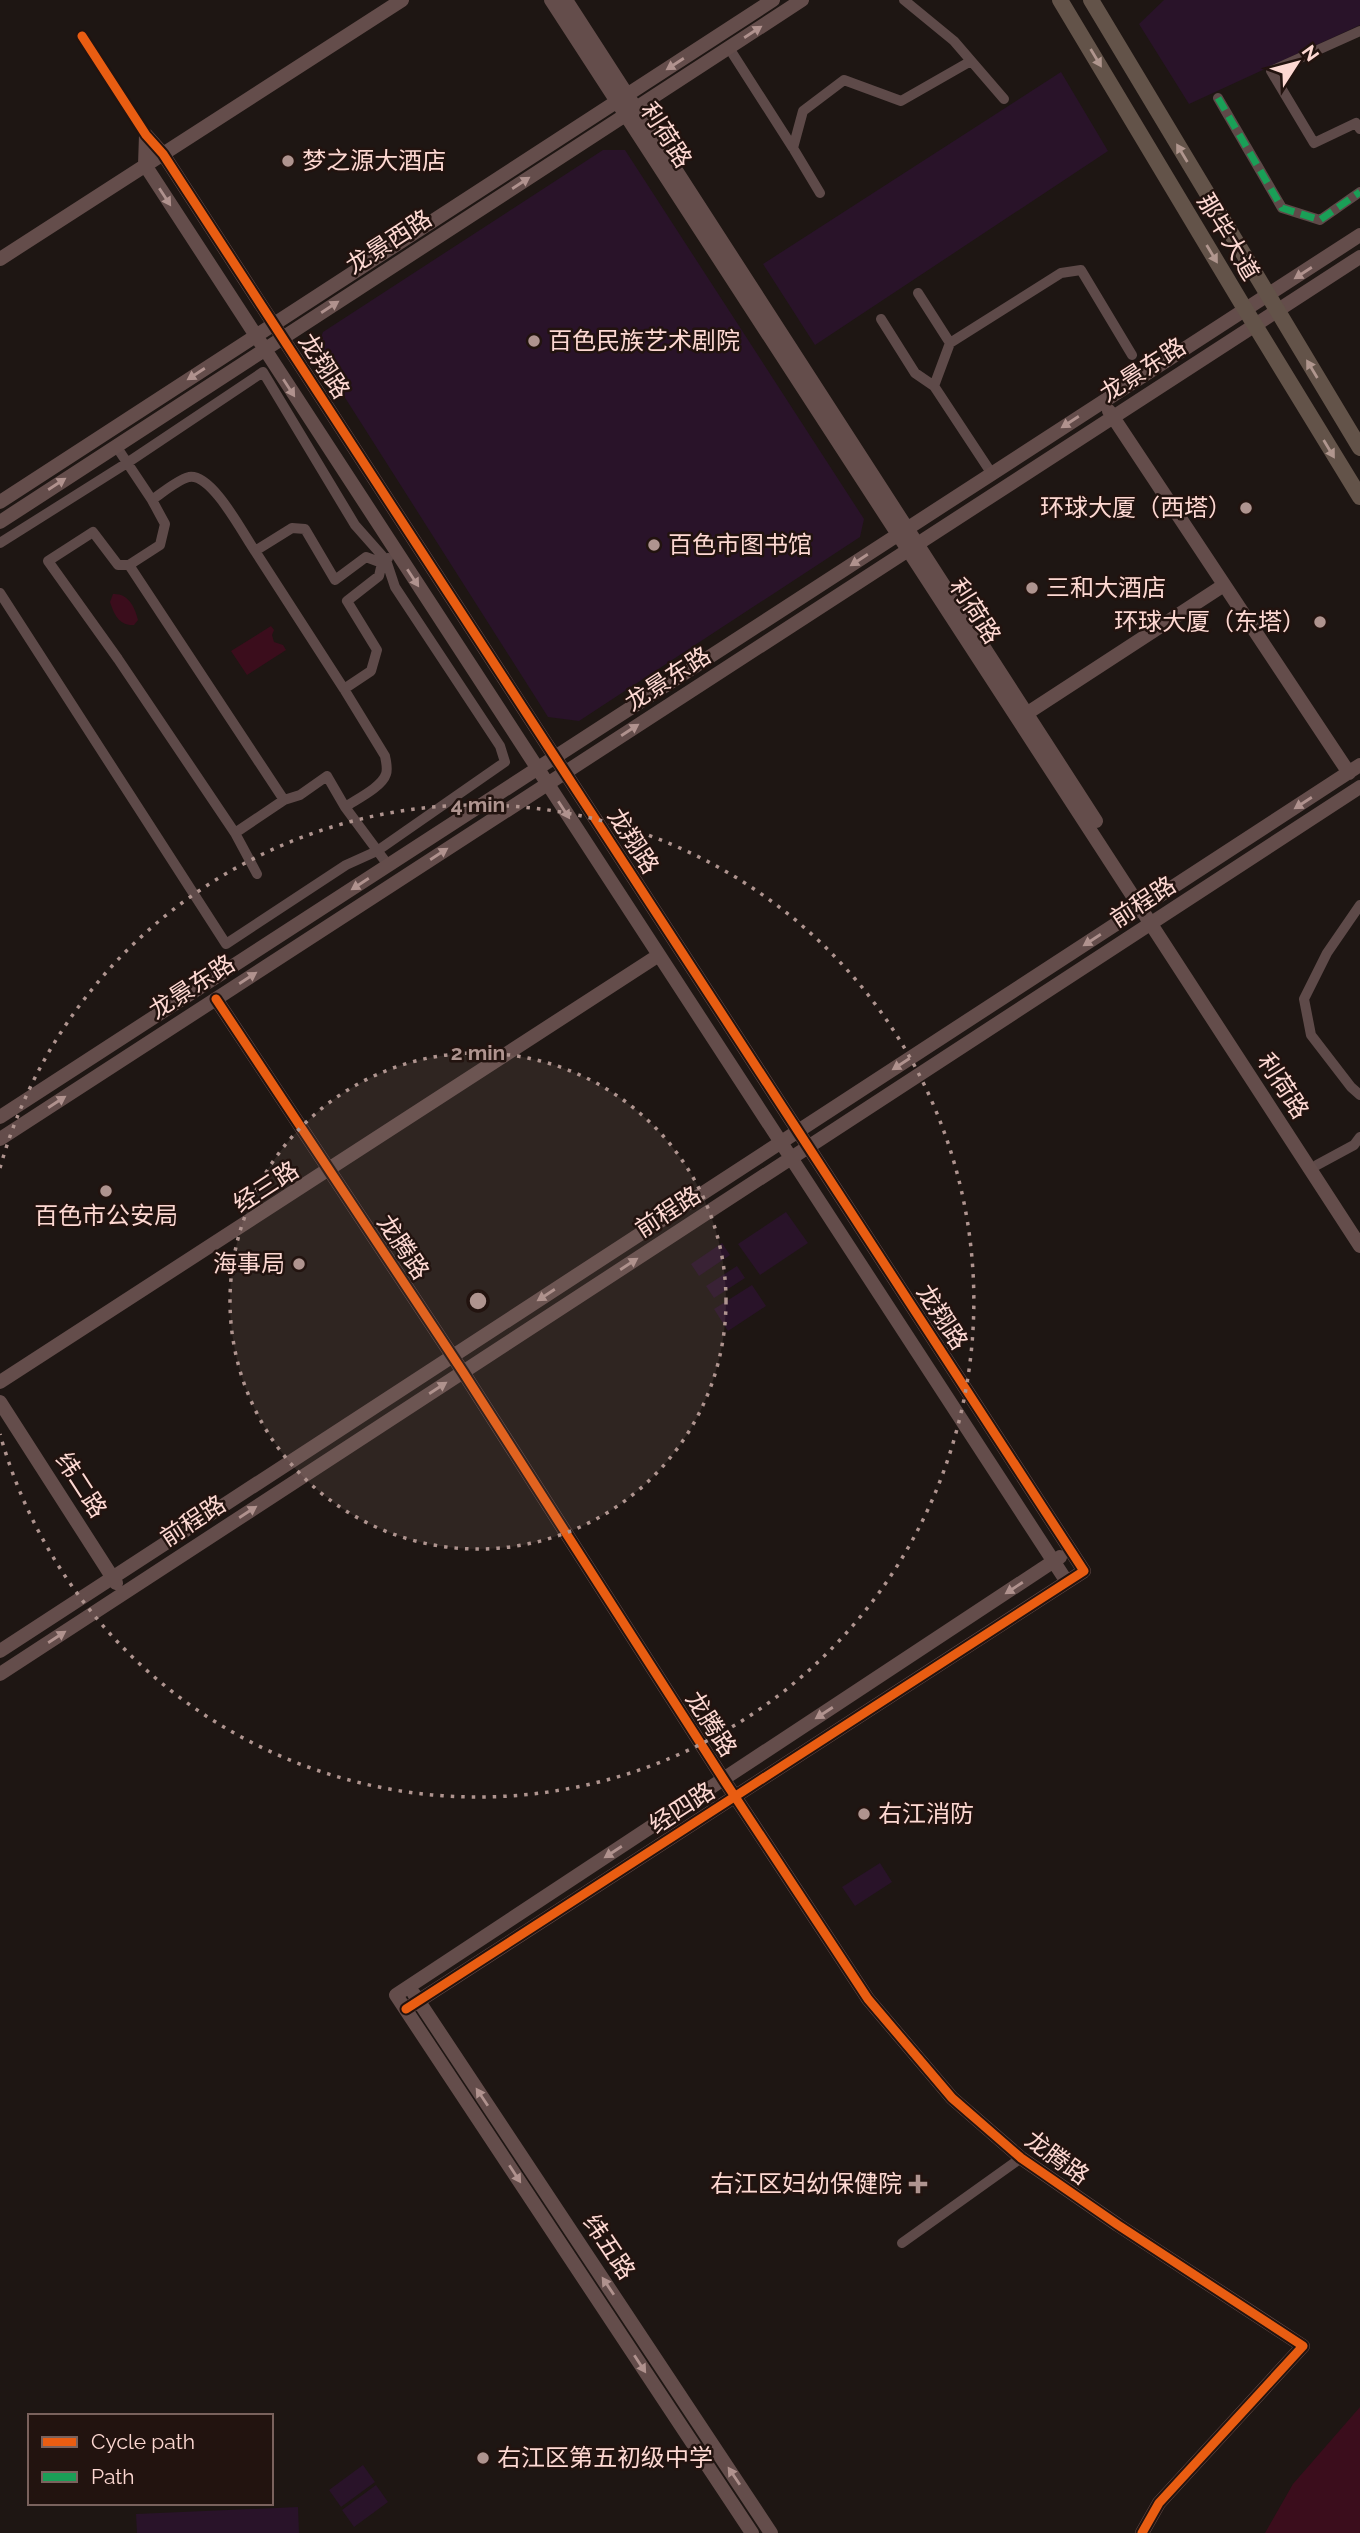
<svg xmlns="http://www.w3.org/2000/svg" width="1360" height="2533" font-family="Raleway,'Noto Sans SC',sans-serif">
	<rect width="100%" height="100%" fill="#1e1613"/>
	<path fill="#291329" d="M 1164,0 L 1360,0 L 1360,25 L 1189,104 L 1139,24 Z
		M 1061,72 L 1108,151 L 815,345 L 763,264 Z
		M 603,150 L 625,150 L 864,519 L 860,537 L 579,721 L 548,717 L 316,352 L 323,332 Z
		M 786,1212 L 808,1243 L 760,1275 L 738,1244 Z
		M 722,1243 L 730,1255 L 699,1276 L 691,1264 Z
		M 737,1266 L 745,1278 L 714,1298 L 706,1286 Z
		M 752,1285 L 766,1306 L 728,1331 L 714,1309 Z
		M 880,1863 L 892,1882 L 855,1906 L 842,1887 Z
		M 363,2465 L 375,2482 L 341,2507 L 329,2490 Z
		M 376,2485 L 388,2502 L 354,2527 L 342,2510 Z
		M 298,2507 L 299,2533 L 137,2533 L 136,2514 Z"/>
	<path fill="#3b0d1c" d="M 113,594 C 128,593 135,607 138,620 L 134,625 C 119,626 114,614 110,602 Z
		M 271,626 L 274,630 L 272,635 L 274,642 L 283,645 L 286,650 L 247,675 L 231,651 Z
		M 1360,2407 L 1360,2533 L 1265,2533 L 1293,2484 Z"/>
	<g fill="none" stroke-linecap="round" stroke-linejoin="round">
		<path stroke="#5e4a49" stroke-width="10" d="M 904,0 L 954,41 L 1004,99
			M 1360,31 L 1271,71 L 1314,143 L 1356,123 L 1360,129
			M 82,36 L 146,135
			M 729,48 L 793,148
			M 1218,98 L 1282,208 L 1320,220 L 1360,192
			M 820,193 L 793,148 L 803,111 L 844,80 L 901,101 L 971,61
			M 918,293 L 950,343
			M 881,319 L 915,373 L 934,386
			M 116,446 L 152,500 C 162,493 177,480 189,477 C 212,473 243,534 255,551 L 292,528 L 305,529 L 335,580 L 366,557 L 382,563
			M 992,474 L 934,386 L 950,343 L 1061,273 L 1081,270 L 1132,355
			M 152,500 L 165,524 L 160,545 L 129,565 L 284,800 L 235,833
			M 0,543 L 127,463 L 263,372 L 355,525 L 386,560 L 395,587 L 500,746 L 505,762 L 377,851 L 346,865 L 226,944 L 0,593
			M 255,551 L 344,689
			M 129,565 L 118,565 L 93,532 L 48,561 L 118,659 L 235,833 L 257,874
			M 284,800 L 300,795 L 327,776 L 345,807
			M 388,865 L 345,807 C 357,799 382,787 386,774 C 388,768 386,762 385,756 L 344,689 L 371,671 L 377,650 L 347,601 L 379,576 L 382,563 L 388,558
			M 1360,905 L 1327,953 L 1304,999 L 1311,1035 L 1351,1087 L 1360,1095
			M 1317,1165 L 1354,1145 L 1360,1137
			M 902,2243 L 1021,2158"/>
		<path stroke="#644d4b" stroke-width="14" d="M 551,0 L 1360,1246
			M 566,0 L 1096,821
			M 146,135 L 163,154 L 1084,1571 L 406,2009
			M 146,135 L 145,165 L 1067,1582
			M 0,259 L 402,0
			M 1109,411 L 1349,773
			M 0,502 L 773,0
			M 0,522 L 802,0
			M 1026,714 L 1224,585
			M 216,999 L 463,1372 L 724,1780 L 868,1999 L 952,2098 L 1021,2158 L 1118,2225 L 1303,2346 L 1159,2503 L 1142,2533
			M 0,1117 L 1360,235
			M 0,1139 L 1360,257
			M 0,1382 L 659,955
			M 0,1402 L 116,1583
			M 0,1651 L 1360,765
			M 0,1674 L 1360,787
			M 414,1994 L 771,2533
			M 752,2533 L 396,1995 L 1060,1557"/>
		<path stroke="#635349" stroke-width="16" d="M 1060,0 L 1245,309 L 1360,497
			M 1091,0 L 1360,448"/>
		<path stroke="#1a9f57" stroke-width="7" stroke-dasharray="14 7" stroke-linecap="butt" d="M 1218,98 L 1282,208 L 1320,220 L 1360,192"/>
		<defs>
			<path id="cycleway" d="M 82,36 L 146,135 L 163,154 L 1084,1571 L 406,2009
				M 216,999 L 463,1372 L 724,1780 L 868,1999 L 952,2098 L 1021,2158 L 1118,2225 L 1303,2346 L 1159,2503 L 1142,2533"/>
		</defs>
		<use href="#cycleway" stroke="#22130f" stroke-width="13"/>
		<use href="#cycleway" stroke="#e95d12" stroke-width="9"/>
	</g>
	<defs><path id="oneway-solid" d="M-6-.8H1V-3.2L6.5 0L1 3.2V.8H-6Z" transform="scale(1.75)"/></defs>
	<g fill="#b0928e">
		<use href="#oneway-solid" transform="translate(753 32) rotate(-33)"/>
		<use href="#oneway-solid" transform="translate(675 64) rotate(147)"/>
		<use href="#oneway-solid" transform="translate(521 183) rotate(-33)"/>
		<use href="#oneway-solid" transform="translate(165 197) rotate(57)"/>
		<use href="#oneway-solid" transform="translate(1303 273) rotate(147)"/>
		<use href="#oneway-solid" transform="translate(330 307) rotate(-33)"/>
		<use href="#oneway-solid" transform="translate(196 374) rotate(147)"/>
		<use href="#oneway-solid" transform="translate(289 388) rotate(57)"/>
		<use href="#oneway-solid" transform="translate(1070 422) rotate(147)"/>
		<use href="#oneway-solid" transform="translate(57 484) rotate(-33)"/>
		<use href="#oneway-solid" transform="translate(859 560) rotate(147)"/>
		<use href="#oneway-solid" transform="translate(413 578) rotate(57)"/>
		<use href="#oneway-solid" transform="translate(630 730) rotate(-33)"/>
		<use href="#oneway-solid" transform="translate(1303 803) rotate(147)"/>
		<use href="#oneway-solid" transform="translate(564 810) rotate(57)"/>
		<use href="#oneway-solid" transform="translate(439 854) rotate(-33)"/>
		<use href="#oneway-solid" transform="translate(360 884) rotate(147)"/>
		<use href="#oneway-solid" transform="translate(1092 940) rotate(147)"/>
		<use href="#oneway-solid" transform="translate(248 978) rotate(-33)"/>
		<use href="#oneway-solid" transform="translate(901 1064) rotate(147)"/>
		<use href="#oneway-solid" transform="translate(57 1102) rotate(-33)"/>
		<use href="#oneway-solid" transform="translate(629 1264) rotate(-33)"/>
		<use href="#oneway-solid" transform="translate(546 1295) rotate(147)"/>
		<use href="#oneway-solid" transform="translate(438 1388) rotate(-33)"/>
		<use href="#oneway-solid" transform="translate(248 1512) rotate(-33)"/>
		<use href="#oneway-solid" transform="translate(1014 1588) rotate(147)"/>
		<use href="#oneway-solid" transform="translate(57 1637) rotate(-33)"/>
		<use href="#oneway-solid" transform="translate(824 1713) rotate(147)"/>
		<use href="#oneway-solid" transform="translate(613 1852) rotate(147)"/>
		<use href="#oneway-solid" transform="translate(482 2097) rotate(-124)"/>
		<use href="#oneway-solid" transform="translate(515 2174) rotate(57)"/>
		<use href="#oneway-solid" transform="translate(608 2286) rotate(-124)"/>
		<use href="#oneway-solid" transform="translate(640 2364) rotate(57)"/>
		<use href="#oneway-solid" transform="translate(734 2476) rotate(-124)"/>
	</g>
	<g fill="#b0968e">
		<use href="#oneway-solid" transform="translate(1096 58) rotate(59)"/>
		<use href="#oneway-solid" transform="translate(1182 153) rotate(-121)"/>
		<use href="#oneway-solid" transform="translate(1212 254) rotate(59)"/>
		<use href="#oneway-solid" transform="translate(1312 369) rotate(-121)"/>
		<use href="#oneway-solid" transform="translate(1329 449) rotate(59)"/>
	</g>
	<circle cx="478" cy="1301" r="248" fill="#af948f" fill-opacity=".12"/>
	<g fill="none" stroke="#af948f" stroke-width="3.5" stroke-dasharray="3.5 7">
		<circle cx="478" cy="1301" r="248"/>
		<path d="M0 1168A496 496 0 1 1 0 1434"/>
	</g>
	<g fill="#af948f" stroke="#22130f" stroke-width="2.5">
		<circle cx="288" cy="161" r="7"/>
		<circle cx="534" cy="341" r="7"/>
		<circle cx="1246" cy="508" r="7"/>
		<circle cx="654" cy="545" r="7"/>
		<circle cx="1032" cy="588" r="7"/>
		<circle cx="1320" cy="622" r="7"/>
		<circle cx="106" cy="1191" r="7"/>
		<circle cx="299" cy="1264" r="7"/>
		<circle cx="864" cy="1814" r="7"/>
		<path d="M914.5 2173.5h7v7h7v7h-7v7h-7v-7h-7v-7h7z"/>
		<circle cx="483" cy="2458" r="7"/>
	</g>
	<g text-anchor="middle" stroke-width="5" stroke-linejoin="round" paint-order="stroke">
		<g font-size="24" fill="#fdd8d2" stroke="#22130f">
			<text transform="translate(666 135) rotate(57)" y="8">利荷路</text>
			<text transform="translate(1228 237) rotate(59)" y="8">那毕大道</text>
			<text transform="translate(389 242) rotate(-33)" y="8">龙景西路</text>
			<text transform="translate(324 366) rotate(57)" y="8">龙翔路</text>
			<text transform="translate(1143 370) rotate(-33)" y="8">龙景东路</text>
			<text transform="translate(975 611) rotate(57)" y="8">利荷路</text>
			<text transform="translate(668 679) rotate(-33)" y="8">龙景东路</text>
			<text transform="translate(633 841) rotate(57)" y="8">龙翔路</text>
			<text transform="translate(1143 902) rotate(-33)" y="8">前程路</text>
			<text transform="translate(192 987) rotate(-33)" y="8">龙景东路</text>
			<text transform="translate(1283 1086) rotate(57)" y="8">利荷路</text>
			<text transform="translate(266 1187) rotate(-33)" y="8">经三路</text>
			<text transform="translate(668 1212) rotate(-33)" y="8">前程路</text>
			<text transform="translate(403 1247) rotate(56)" y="8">龙腾路</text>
			<text transform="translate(942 1317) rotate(57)" y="8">龙翔路</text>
			<text transform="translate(81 1485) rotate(57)" y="8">纬二路</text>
			<text transform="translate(193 1521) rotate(-33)" y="8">前程路</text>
			<text transform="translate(711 1724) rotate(57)" y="8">龙腾路</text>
			<text transform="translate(682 1808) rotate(-33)" y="8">经四路</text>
			<text transform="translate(1057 2158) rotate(36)" y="8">龙腾路</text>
			<text transform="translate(609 2247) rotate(56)" y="8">纬五路</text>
		</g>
		<g font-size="24" fill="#fdd8d2" stroke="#22130f" text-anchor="start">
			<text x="302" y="169">梦之源大酒店</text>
			<text x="548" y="349">百色民族艺术剧院</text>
			<text x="1232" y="516" text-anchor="end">环球大厦（西塔）</text>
			<text x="668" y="553">百色市图书馆</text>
			<text x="1046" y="596">三和大酒店</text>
			<text x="1306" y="630" text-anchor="end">环球大厦（东塔）</text>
			<text x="106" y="1224" text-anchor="middle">百色市公安局</text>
			<text x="285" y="1272" text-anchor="end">海事局</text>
			<text x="878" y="1822">右江消防</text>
			<text x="902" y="2192" text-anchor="end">右江区妇幼保健院</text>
			<text x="497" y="2466">右江区第五初级中学</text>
		</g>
	</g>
	<circle cx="478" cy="1301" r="10" fill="#af948f" stroke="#22130f" stroke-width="3.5"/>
	<g font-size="21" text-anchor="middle" font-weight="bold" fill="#af948f" stroke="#22130f" stroke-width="5" stroke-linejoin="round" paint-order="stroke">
		<text x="478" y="812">4 min</text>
		<text x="478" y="1060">2 min</text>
	</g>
	<rect x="28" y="2414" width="245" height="91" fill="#22130f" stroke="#7a625d" stroke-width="2"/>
	<rect x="42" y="2437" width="35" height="10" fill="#e95d12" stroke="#7a625d" stroke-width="2"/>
	<text x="91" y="2449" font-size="21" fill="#fdd8d2">Cycle path</text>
	<rect x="42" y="2472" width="35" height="10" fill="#1a9f57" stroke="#7a625d" stroke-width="2"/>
	<text x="91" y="2484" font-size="21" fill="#fdd8d2">Path</text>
	<g transform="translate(1297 63) rotate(54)" stroke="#22130f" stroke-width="5" paint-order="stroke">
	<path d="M0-5L12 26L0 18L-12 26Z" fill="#fdd8d2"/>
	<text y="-10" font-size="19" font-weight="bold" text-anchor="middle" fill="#fdd8d2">N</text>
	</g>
</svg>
